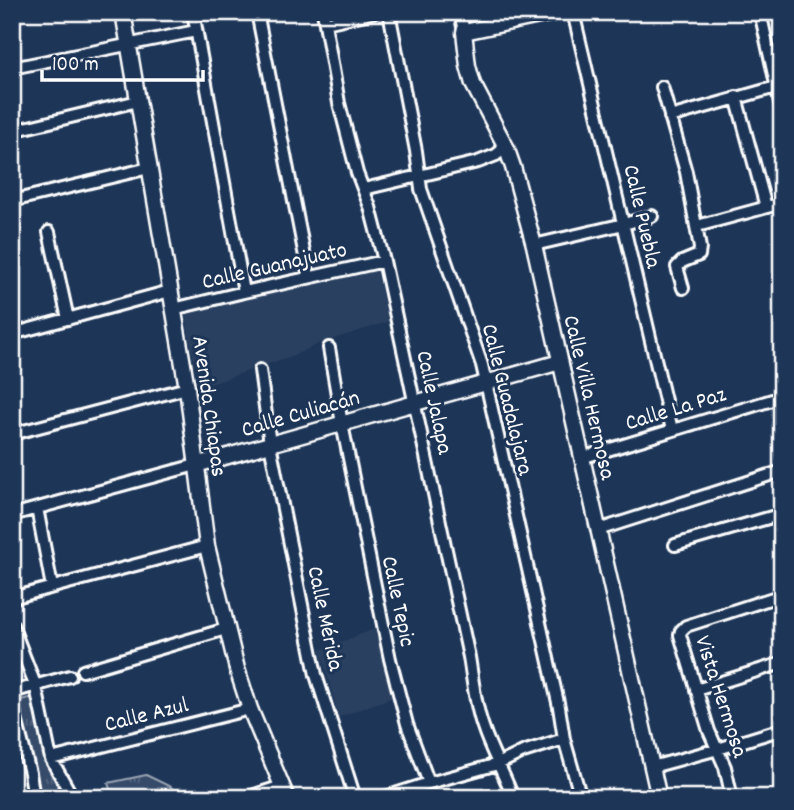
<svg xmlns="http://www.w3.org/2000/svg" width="794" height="810" font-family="Dekko,sans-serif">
	<defs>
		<pattern id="grass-tufts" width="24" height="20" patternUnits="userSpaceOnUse" patternTransform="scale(1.75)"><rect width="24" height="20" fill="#364b69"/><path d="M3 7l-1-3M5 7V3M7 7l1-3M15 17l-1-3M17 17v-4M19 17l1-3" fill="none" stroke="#546680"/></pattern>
	</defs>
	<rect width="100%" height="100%" fill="#1d3557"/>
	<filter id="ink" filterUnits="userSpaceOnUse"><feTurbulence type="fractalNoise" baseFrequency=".0143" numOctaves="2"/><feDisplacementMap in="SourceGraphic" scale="14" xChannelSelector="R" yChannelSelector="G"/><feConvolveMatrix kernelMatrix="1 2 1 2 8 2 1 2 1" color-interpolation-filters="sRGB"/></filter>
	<g filter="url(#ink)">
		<path fill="#2a4161" d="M 376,267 L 388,322 L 320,343 L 297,354 L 199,388 L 185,313 Z
			M 375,629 L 393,697 L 339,717 L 320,650 Z"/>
		<path fill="url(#grass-tufts)" stroke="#9aa5b4" stroke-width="2" d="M 12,641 L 20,655 L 26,681 L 12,685 Z
			M 34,697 L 46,758 L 66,798 L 38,798 L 16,701 Z
			M 146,775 L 171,787 L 183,798 L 113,798 L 108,783 Z"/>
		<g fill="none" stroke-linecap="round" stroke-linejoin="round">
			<defs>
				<path id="minor" d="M 193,12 L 244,292
					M 257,12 L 309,277
					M 323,12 L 339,103 L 357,173 L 370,207 L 384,261 L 469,657 C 473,681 475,705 483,727 C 491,752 504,773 513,798
					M 389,12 L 416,151 L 421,189 L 482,365 L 559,707 L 564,739 L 581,798
					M 460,12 L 464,32
					M 573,12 L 672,430
					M 760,12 L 782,111
					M 325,23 L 375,12
					M 12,68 L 196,31
					M 662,87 L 686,172 L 700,248 L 699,255 L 682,262 L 677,267 L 683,288
					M 736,97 L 766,207
					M 670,117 L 776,87
					M 12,131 L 138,101
					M 364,189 L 478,162 L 496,155 L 506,147
					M 12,201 L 149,168
					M 697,226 L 782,203
					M 49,232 L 68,319
					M 534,245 L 624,224 L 652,216
					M 173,309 L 244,292 L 384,261
					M 12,314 L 16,332
					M 12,334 L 170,291
					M 329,348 L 342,424 L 390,659 L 407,724 L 429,783
					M 260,370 L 270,444 L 316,675 L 355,798
					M 12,434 L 187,388
					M 581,458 L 782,397
					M 37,508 L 52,587
					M 12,515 L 196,465
					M 598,530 L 782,471
					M 675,545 L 782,514
					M 12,598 L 207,546
					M 12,625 L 36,687 L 51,759 L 73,798
					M 83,671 L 226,629
					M 696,690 L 782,663
					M 12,692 L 70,676
					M 12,703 L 30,773 L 34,798
					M 51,759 L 250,709
					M 652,767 L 718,749 L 782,729
					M 245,798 L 282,786
					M 382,798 L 429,783 L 498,764 L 523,752 L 564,739
					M 732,798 L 725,767 L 709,731 L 680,635 L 681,631 L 686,626 L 782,595"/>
				<path id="tertiary" d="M 123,12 L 187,388 L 207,546 L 237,669 L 250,709 L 287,798
					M 558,12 L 464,32 L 468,66 L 473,84 L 506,147 L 513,167 L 534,245 L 659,798
					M 196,465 L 560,362"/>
			</defs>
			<use href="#minor" stroke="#fff" stroke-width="16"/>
			<use href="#tertiary" stroke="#fff" stroke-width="19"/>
			<use href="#minor" stroke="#1d3557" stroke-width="10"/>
			<use href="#tertiary" stroke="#1d3557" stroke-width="14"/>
		</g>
	</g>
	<g text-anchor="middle" stroke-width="6" stroke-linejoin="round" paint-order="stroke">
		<g font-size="23" fill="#fff" stroke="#1d3557">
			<text transform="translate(644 216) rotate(77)" y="8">Calle Puebla</text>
			<text transform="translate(274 264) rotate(-13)" y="8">Calle Guanajuato</text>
			<text transform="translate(591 397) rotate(77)" y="8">Calle Villa Hermosa</text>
			<text transform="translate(509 399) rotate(76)" y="8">Calle Guadalajara</text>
			<text transform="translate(436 402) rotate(78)" y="8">Calle Jalapa</text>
			<text transform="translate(211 406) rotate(82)" y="8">Avenida Chiapas</text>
			<text transform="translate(675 407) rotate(-17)" y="8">Calle La Paz</text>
			<text transform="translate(300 412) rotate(-16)" y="8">Calle Culiacán</text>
			<text transform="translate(400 601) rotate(78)" y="8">Calle Tepic</text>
			<text transform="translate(327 618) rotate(78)" y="8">Calle Mérida</text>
			<text transform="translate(723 696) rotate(72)" y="8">Vista Hermosa</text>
			<text transform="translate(146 713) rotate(-14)" y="8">Calle Azul</text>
		</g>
	</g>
	<rect width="794" height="810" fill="none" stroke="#1d3557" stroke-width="42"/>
	<rect x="21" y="21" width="752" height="768" fill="none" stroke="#fff" stroke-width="2.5" filter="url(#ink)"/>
	<path d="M42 70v10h161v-10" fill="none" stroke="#ffffff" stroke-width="3.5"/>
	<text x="52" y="70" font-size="21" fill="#ffffff" stroke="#1d3557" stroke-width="5" paint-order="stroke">100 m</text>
</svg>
